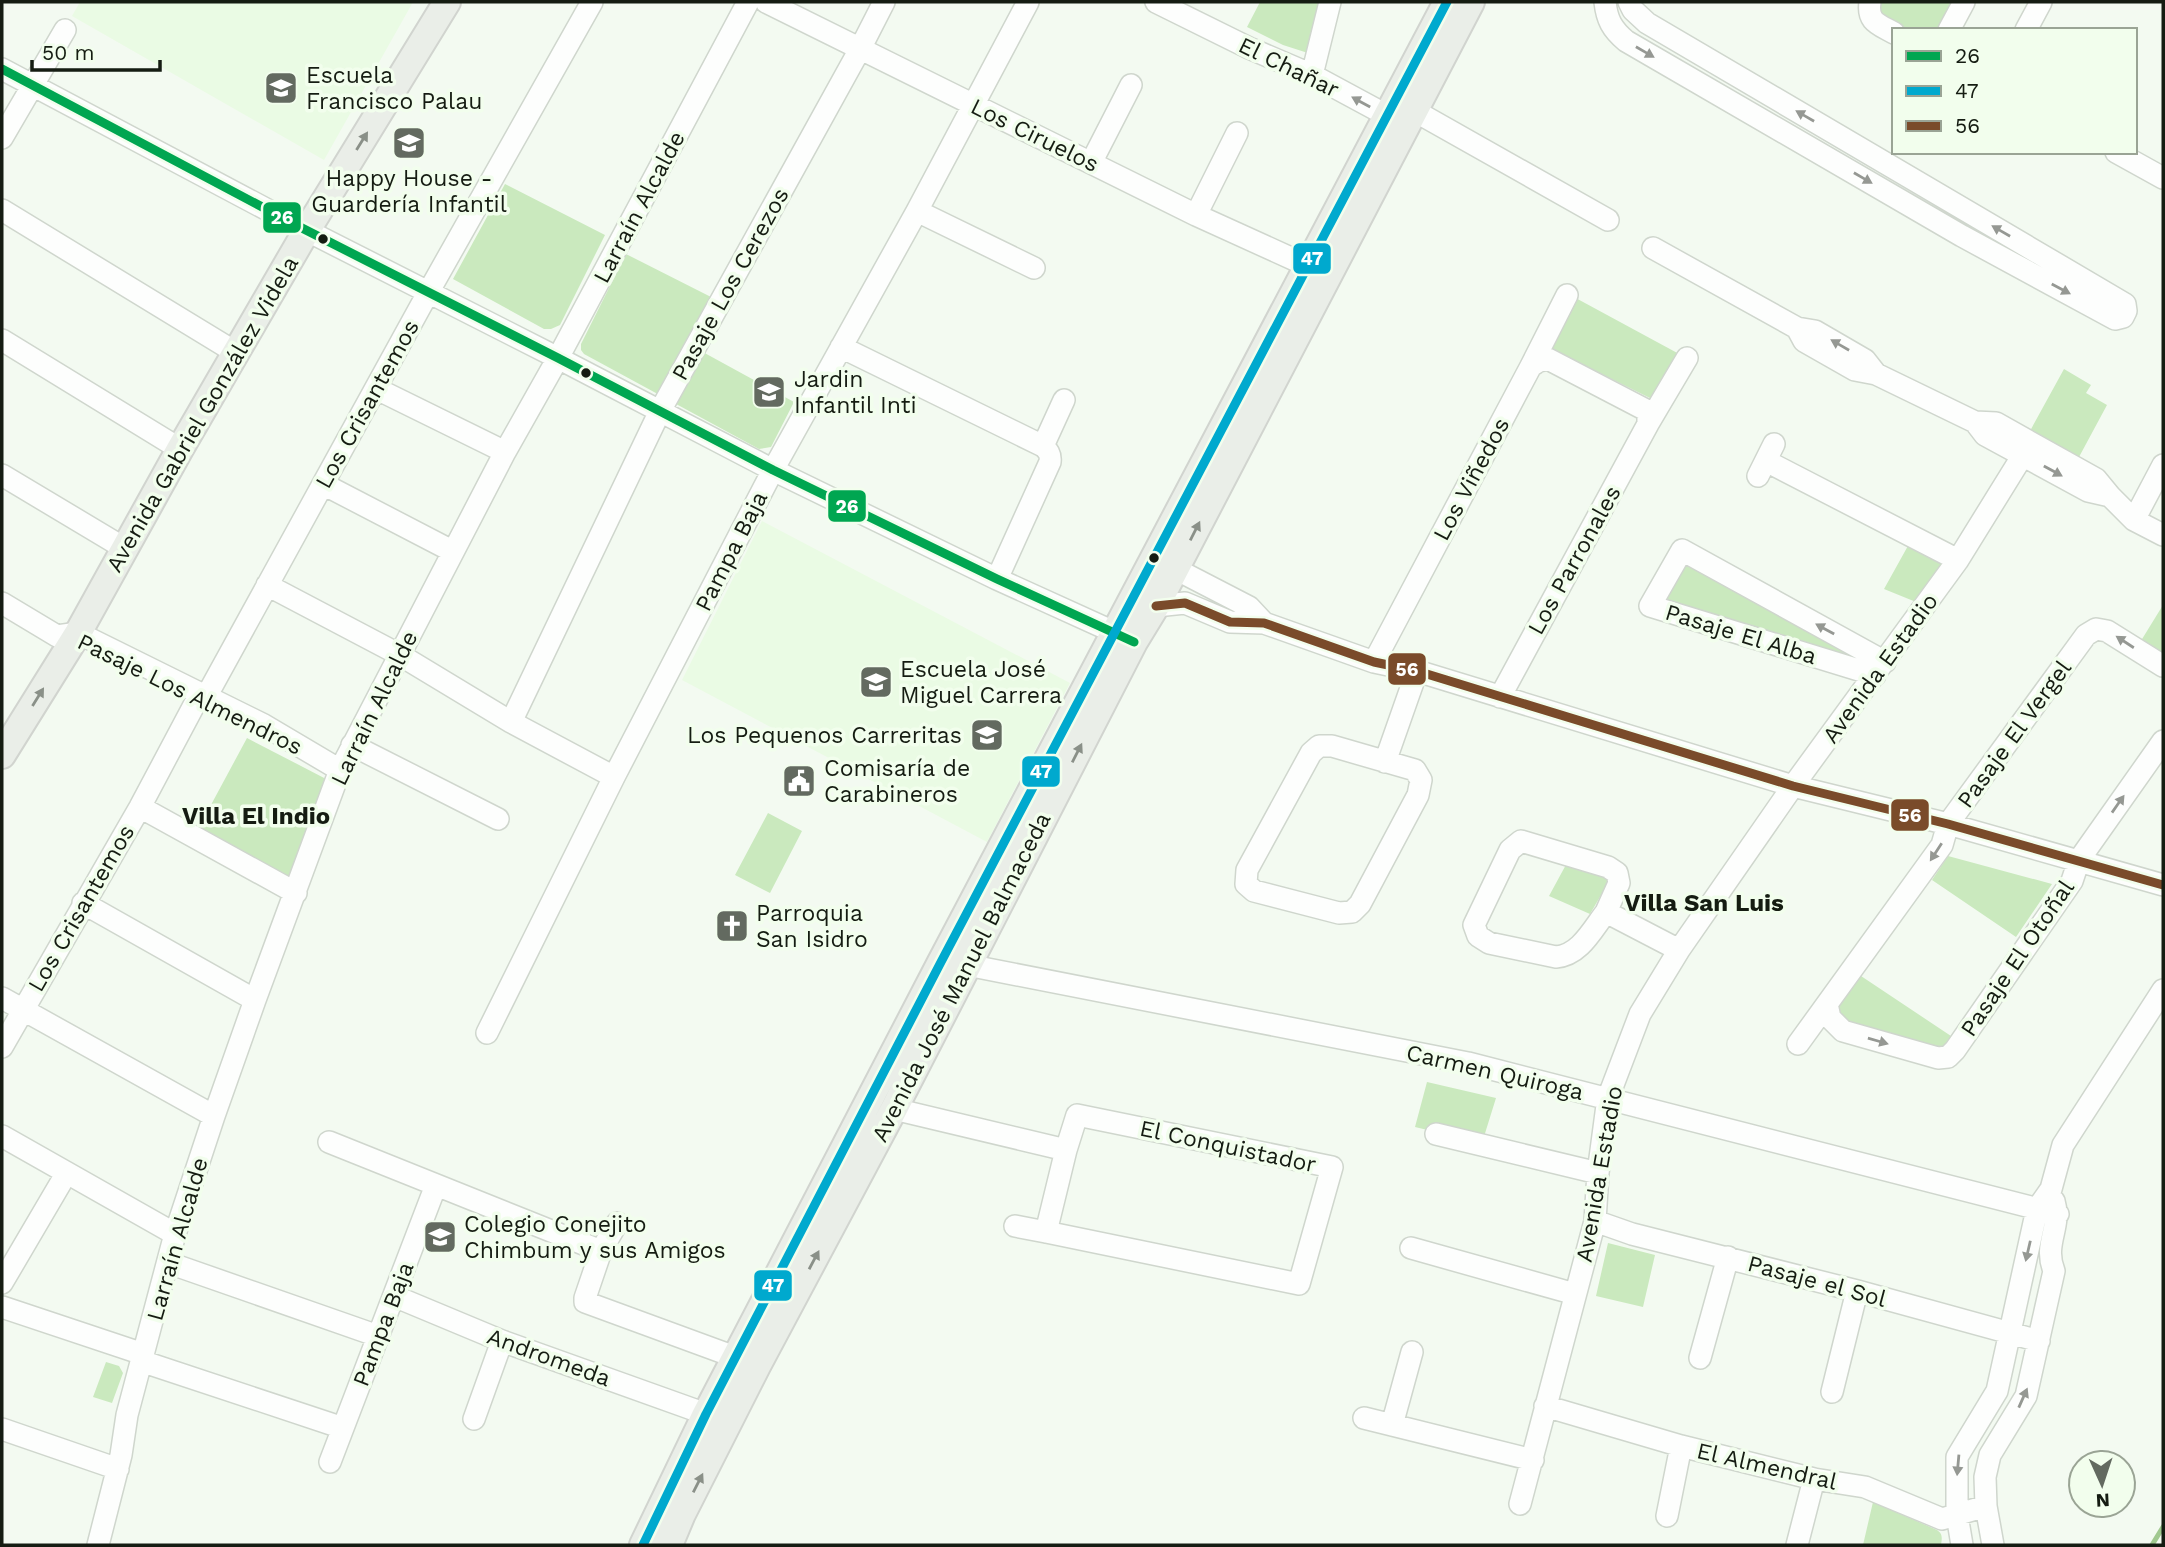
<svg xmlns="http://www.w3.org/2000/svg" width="2165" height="1547" font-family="'Work Sans',sans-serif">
	<rect width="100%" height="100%" fill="#f3faf1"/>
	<path fill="#eafbe4" d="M 80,2 L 413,2 L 324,160 L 72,16 Z
		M 762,521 L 1070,683 L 987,842 L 682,680 Z"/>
	<path fill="#cae9be" d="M 1260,2 L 1324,2 L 1311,54 L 1283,45 L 1247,27 Z
		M 1878,2 L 1961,2 L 1945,30 L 1901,30 L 1879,17 Z
		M 505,184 L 605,235 L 560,325 L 551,329 L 544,329 L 453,279 Z
		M 626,254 L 713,298 L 690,345 L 794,402 L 771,447 L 759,449 L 584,354 L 581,350 L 581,344 Z
		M 1572,296 L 1681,355 L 1654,400 L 1545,346 Z
		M 2064,369 L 2091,385 L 2086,393 L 2107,405 L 2079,457 L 2030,431 Z
		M 1909,544 L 1947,561 L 1916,602 L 1884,589 Z
		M 1685,559 L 1867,656 L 1863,663 L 1665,602 Z
		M 2163,605 L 2163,659 L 2139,644 Z
		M 247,738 L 328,780 L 290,881 L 198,829 Z
		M 768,813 L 802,831 L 770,893 L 735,875 Z
		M 1948,856 L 2052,884 L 2016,937 L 1932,880 Z
		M 1568,861 L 1611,878 L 1590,914 L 1549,896 Z
		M 1861,976 L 1954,1038 L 1945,1050 L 1845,1024 L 1837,1009 Z
		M 1427,1082 L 1496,1098 L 1482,1143 L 1415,1127 Z
		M 1608,1243 L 1655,1255 L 1643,1307 L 1596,1296 Z
		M 106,1362 L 119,1366 L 123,1373 L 112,1403 L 93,1397 Z
		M 1873,1502 L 1937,1530 C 1943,1534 1942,1538 1941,1545 L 1863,1545 Z"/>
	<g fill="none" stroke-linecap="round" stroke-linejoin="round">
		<path stroke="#a0c88f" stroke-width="5" d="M 2152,1545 L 2163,1527"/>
		<defs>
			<path id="minor" d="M 766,2 L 1196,215 L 1306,265
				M 1156,2 L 1249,48 L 1312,75 L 1388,116 L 1395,129
				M 1605,2 C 1607,20 1612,29 1626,41 L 1962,236 L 2115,319 L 2123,317 L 2126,311 L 2125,304 L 1647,23 L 1633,10 L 1629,2
				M 1870,2 C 1867,22 1878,24 1894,33
				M 1949,30 L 1964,2
				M 2026,30 L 2041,2
				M 2,69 L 296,225 L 558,358 L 773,470 L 997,579 L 1127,638
				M 1312,75 L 1330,2
				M 1413,110 L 1608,220
				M 2,138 L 65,30
				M 2116,152 L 2163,178
				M 1091,163 L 1131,85
				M 2,210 L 235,352
				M 917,211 L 1034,268
				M 1196,215 L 1237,133
				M 1653,248 L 1797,328 L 1815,331 L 1865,360 L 1876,374 L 1855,370 L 1804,341 L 1797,328
				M 2,340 L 180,449
				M 841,347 L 1043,446 C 1049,451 1051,455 1050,462 L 997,579
				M 1876,374 L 1975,422 L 1996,423 L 2096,479 L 2110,496 L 2088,491 L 1985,435 L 1975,422
				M 377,389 L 505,452
				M 1648,424 L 1687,358
				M 1043,446 L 1064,400
				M 1766,461 L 1958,560
				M 2,475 L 124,548
				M 1758,476 L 1774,444
				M 323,484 L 452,551
				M 2110,496 L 2134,520 L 2163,535
				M 2134,520 L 2163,465
				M 1162,562 L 1249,607 L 1264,623
				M 267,585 L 400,655 L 511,722 L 614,777
				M 2,603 L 57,636 L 78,633 L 264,725 L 340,770
				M 1156,606 L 1185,603 L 1230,622 L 1264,623 L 1374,662 L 1417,671 L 1793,786 L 1948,824 L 2163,885
				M 1374,662 L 1531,366 L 1567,295
				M 1875,675 L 1650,606 L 1682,550 L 1885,662
				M 206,697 L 429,291 L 592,2
				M 1500,697 L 1648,424 L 1648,414 L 1644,409 L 1548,359 L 1539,361 L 1531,366
				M 511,722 L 660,411 L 860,49 L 884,2
				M 352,745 L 498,819
				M 1319,746 L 1332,746 L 1415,770 L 1421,780 L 1418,795 L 1360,904 L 1352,912 L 1339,913 L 1254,891 L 1246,884 L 1247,870 L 1311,753 Z
				M 1385,762 L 1417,671
				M 140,807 L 296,893
				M 83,903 L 255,1000
				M 1606,912 C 1592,930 1580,955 1556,957 L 1489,943 L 1478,936 L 1474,925 L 1510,850 L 1521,841 L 1608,867 L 1617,873 L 1619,883 L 1606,912 L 1679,950
				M 967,965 L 1468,1063 L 2058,1214
				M 2,998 L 214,1116
				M 1827,1004 L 1830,1018 L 1843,1031 L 1938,1058 L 1948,1057 L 1955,1050 L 2072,881 L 2079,860 L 2163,741
				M 487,1033 L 614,777 L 773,470 L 917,211 L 1028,2
				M 1798,1044 L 1942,845 L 1948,824 L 2086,635 L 2096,629 L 2107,631 L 2163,666
				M 2,1047 L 140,807 L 200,694
				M 894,1109 L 1066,1150
				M 1436,1134 L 1598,1173
				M 2,1136 L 175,1234
				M 329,1142 L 601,1251
				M 1595,1221 L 1632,1234 L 1857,1291 L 2039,1341
				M 617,1223 L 601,1251 L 585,1298 L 585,1302 L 735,1357
				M 1015,1226 L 1046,1232 L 1299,1284 L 1332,1167 L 1077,1115 L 1066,1150 L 1046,1232
				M 1411,1248 L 1575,1294
				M 169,1263 L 378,1336
				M 2,1283 L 66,1174
				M 394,1296 L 502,1341 L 706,1414
				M 2,1307 L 143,1354
				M 1700,1358 L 1728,1257
				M 141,1361 L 343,1428
				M 1832,1392 L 1857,1291
				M 1545,1406 L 1681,1446 L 1814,1479 L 1865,1487 L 1942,1519 L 1986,1506
				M 1364,1418 L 1533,1460
				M 474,1419 L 502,1341
				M 1392,1425 L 1412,1352
				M 2,1429 L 118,1469
				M 330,1462 L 436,1185
				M 1520,1504 L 1595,1221 L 1598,1173 L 1608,1098 L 1640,1014 L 1679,950 L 1793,786 L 1958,560 L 2023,455
				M 1667,1516 L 1681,1446
				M 98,1545 L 121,1455 L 127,1415 L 175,1234 L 214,1116 L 255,1000 L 340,770 L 505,452 L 558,358 L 748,2
				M 1797,1545 L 1814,1479
				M 1962,1545 L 1957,1515 L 1957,1457 L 1997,1391 L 2037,1209 L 2051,1189 L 2063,1145 L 2163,990
				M 1993,1545 L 1986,1506 L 1985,1477 L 1990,1455 L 2026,1396 L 2054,1271 C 2043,1243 2062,1228 2054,1201"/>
			<path id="major" d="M 2,755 L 78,633 L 180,449 L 307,230 L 447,2
				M 643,1545 L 706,1414 L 941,962 L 1447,2
				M 669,1545 L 682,1514 L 757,1366 L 894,1109 L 1134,642 L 1156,606 L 1471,2"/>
		</defs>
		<use href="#minor" stroke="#cfd6cd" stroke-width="24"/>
		<use href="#major" stroke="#d1d4cf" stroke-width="30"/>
		<use href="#minor" stroke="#fdfefd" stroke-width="21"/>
		<use href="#major" stroke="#eaeee8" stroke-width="26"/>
		<defs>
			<path id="bus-1" d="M 2,69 L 296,225 L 558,358 L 773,470 L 997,579 L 1134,642"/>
			<path id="bus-2" d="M 643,1545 L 706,1414 L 941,962 L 1447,2"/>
			<path id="bus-3" d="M 1156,606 L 1185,603 L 1230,622 L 1264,623 L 1374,662 L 1417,671 L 1793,786 L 1948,824 L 2163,885"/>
		</defs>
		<use href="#bus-1" stroke="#f2feed" stroke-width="14"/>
		<use href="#bus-2" stroke="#f2feed" stroke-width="14"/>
		<use href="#bus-3" stroke="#f2feed" stroke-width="14"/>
		<use href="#bus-1" stroke="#00a651" stroke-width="9"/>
		<use href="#bus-2" stroke="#00a9ce" stroke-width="9"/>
		<use href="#bus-3" stroke="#7a4b2a" stroke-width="9"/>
	</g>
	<defs><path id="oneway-solid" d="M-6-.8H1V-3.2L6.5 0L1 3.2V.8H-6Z" transform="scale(1.75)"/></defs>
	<g fill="#959893">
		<use href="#oneway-solid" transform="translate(1645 52) rotate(30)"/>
		<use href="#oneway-solid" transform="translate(1361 102) rotate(-151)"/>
		<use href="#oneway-solid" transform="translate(1805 116) rotate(-150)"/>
		<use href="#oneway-solid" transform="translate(1863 178) rotate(30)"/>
		<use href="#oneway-solid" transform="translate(2001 231) rotate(-150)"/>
		<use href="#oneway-solid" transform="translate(2061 289) rotate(28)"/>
		<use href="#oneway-solid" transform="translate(1840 345) rotate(-150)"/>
		<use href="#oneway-solid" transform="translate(2053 471) rotate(29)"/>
		<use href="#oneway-solid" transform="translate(1825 629) rotate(-151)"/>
		<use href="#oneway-solid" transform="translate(2125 642) rotate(-147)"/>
		<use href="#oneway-solid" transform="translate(2118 804) rotate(-55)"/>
		<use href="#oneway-solid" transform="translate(1936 852) rotate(123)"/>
		<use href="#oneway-solid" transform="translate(1878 1041) rotate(16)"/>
		<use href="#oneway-solid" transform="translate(2028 1251) rotate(103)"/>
		<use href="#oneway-solid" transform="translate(2023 1398) rotate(-66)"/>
		<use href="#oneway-solid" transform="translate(1958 1465) rotate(95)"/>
	</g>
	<g fill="#8a9088">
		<use href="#oneway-solid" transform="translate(362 141) rotate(-58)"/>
		<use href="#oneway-solid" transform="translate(1195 531) rotate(-63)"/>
		<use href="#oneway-solid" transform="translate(38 697) rotate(-58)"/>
		<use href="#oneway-solid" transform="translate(1077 753) rotate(-63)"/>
		<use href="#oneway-solid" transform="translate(814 1260) rotate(-62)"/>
		<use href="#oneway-solid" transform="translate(698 1483) rotate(-63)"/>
	</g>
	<defs>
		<symbol id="school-square" viewBox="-11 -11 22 22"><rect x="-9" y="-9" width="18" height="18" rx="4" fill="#636a60" stroke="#f2feed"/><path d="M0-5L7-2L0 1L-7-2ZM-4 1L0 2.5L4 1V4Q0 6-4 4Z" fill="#fff"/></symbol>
		<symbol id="civic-square" viewBox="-11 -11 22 22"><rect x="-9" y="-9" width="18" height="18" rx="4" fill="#636a60" stroke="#f2feed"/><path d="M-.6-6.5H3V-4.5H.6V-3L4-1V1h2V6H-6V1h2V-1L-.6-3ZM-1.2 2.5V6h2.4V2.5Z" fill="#fff"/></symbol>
		<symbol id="church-square" viewBox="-11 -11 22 22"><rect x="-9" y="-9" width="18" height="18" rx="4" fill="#636a60" stroke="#f2feed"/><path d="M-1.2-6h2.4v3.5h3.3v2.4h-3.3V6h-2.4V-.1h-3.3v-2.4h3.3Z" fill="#fff"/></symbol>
	</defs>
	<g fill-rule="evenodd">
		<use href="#school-square" x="262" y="69" width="38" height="38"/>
		<use href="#school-square" x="390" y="124" width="38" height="38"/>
		<use href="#school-square" x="750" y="373" width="38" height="38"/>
		<use href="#school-square" x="857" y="663" width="38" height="38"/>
		<use href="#school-square" x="968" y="716" width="38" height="38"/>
		<use href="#civic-square" x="780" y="762" width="38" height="38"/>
		<use href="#church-square" x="713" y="907" width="38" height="38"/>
		<use href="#school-square" x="421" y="1218" width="38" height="38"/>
	</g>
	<g fill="#151c12" stroke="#f2feed" stroke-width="2.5">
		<circle cx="323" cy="239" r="6"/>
		<circle cx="586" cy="373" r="6"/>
		<circle cx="1154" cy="558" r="6"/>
	</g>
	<g text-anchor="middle" stroke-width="7" stroke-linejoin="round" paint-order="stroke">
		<g font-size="23" fill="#151c12" stroke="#f2feed">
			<text transform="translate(1289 67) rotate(26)" y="8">El Chañar</text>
			<text transform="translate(1035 135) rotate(26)" y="8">Los Ciruelos</text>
			<text transform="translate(639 207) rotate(-62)" y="8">Larraín Alcalde</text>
			<text transform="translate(730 284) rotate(-61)" y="8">Pasaje Los Cerezos</text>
			<text transform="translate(367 404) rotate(-61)" y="8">Los Crisantemos</text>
			<text transform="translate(202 414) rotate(-60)" y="8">Avenida Gabriel González Videla</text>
			<text transform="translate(1471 479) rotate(-62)" y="8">Los Viñedos</text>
			<text transform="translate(731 551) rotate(-63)" y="8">Pampa Baja</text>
			<text transform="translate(1574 560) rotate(-61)" y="8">Los Parronales</text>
			<text transform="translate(1741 634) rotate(17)" y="8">Pasaje El Alba</text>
			<text transform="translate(1880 668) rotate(-54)" y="8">Avenida Estadio</text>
			<text transform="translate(190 694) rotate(26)" y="8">Pasaje Los Almendros</text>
			<text transform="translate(374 708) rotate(-64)" y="8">Larraín Alcalde</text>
			<text transform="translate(2014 734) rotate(-54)" y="8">Pasaje El Vergel</text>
			<text transform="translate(81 908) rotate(-60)" y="8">Los Crisantemos</text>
			<text transform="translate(2017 958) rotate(-56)" y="8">Pasaje El Otoñal</text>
			<text transform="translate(961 977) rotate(-63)" y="8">Avenida José Manuel Balmaceda</text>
			<text transform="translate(1495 1072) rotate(13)" y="8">Carmen Quiroga</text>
			<text transform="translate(1228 1146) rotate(12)" y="8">El Conquistador</text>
			<text transform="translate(1599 1174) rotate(-80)" y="8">Avenida Estadio</text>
			<text transform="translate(177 1239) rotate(-74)" y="8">Larraín Alcalde</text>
			<text transform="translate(1817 1281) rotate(15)" y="8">Pasaje el Sol</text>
			<text transform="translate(383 1324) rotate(-69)" y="8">Pampa Baja</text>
			<text transform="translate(549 1357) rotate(20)" y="8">Andromeda</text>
			<text transform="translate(1767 1466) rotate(13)" y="8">El Almendral</text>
		</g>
		<g font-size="23" fill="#151c12" stroke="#f2feed" text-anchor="start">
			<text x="306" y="83">Escuela<tspan x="306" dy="26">Francisco Palau</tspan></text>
			<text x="409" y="186" text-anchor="middle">Happy House -<tspan x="409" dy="26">Guardería Infantil</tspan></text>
			<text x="794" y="387">Jardin<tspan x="794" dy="26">Infantil Inti</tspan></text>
			<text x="900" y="677">Escuela José<tspan x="900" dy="26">Miguel Carrera</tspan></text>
			<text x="962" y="743" text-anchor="end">Los Pequenos Carreritas</text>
			<text x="824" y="776">Comisaría de<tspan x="824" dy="26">Carabineros</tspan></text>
			<text x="756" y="921">Parroquia<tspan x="756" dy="26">San Isidro</tspan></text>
			<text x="464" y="1232">Colegio Conejito<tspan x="464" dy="26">Chimbum y sus Amigos</tspan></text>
		</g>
		<g font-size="24" font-weight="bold" fill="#151c12" stroke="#f2feed">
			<text x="256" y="824">Villa El Indio</text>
			<text x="1704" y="911">Villa San Luis</text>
		</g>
	</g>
	<g stroke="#f2feed" stroke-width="2.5">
		<rect x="262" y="201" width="40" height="33" rx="7" fill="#00a651"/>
		<rect x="1292" y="242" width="40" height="33" rx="7" fill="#00a9ce"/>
		<rect x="827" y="489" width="40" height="34" rx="7" fill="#00a651"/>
		<rect x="1387" y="652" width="40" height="34" rx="7" fill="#7a4b2a"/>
		<rect x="1021" y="755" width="40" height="33" rx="7" fill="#00a9ce"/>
		<rect x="1890" y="798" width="40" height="34" rx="7" fill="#7a4b2a"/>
		<rect x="753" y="1269" width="40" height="33" rx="7" fill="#00a9ce"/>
	</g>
	<g font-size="19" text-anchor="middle" font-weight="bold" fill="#fff">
		<text x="282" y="224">26</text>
		<text x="1312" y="265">47</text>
		<text x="847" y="513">26</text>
		<text x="1407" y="676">56</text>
		<text x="1041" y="778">47</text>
		<text x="1910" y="822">56</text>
		<text x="773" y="1292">47</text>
	</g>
	<rect width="2165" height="1547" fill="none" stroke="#151c12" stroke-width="7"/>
	<rect x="1892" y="28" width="245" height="126" fill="#f2feed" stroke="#9aa495" stroke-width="2"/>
	<rect x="1906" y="51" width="35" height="10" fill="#00a651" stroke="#9aa495" stroke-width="2"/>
	<text x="1955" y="63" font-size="21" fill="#151c12">26</text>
	<rect x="1906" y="86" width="35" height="10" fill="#00a9ce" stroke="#9aa495" stroke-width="2"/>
	<text x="1955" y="98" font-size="21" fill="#151c12">47</text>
	<rect x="1906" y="121" width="35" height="10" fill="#7a4b2a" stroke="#9aa495" stroke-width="2"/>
	<text x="1955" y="133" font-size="21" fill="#151c12">56</text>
	<g transform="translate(2102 1484) rotate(177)"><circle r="33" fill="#f2feed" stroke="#9aa495" stroke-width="2"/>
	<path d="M0-5L12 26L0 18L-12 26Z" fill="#636a60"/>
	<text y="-10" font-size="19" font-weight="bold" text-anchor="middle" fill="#151c12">N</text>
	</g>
	<path d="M32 60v10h128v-10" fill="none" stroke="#151c12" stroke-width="3.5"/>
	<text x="42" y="60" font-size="21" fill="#151c12" stroke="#f2feed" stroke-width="5" paint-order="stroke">50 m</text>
</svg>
